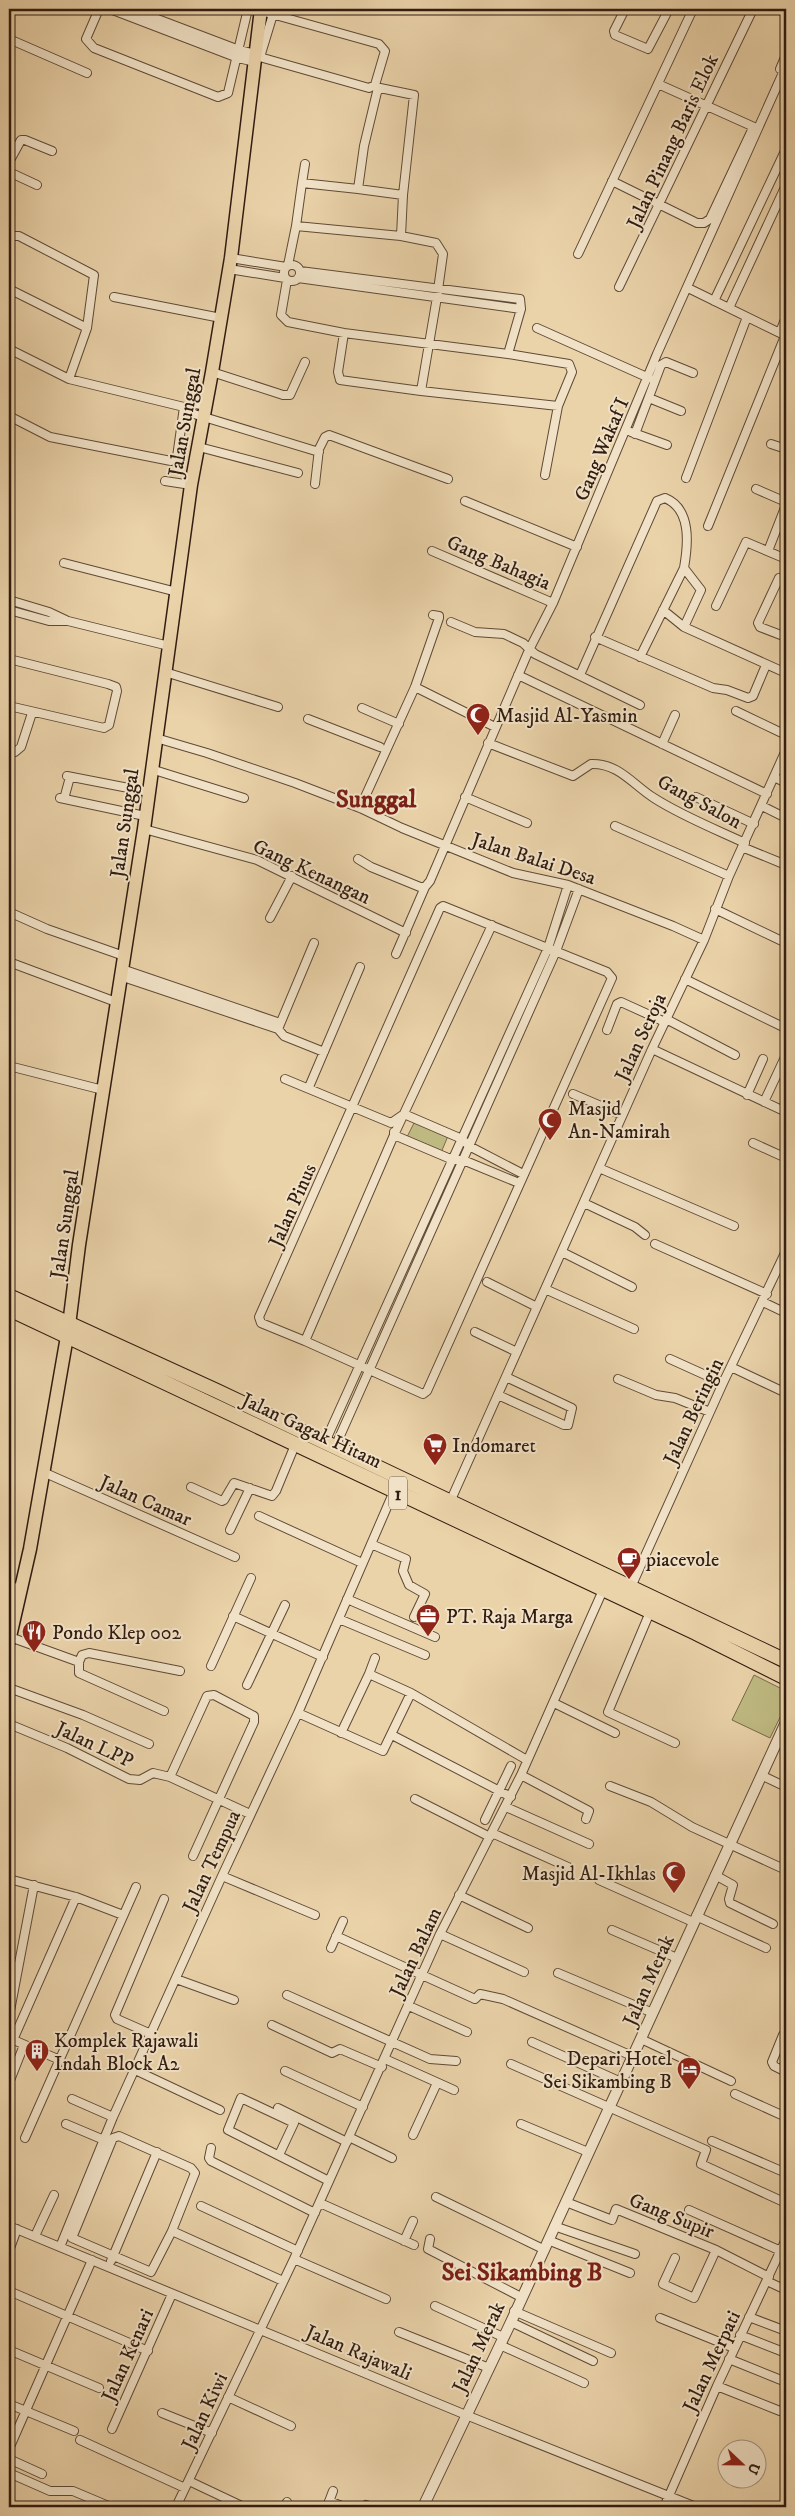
<svg xmlns="http://www.w3.org/2000/svg" width="795" height="2516" font-family="'IM FELL DW Pica',serif">
	<rect width="100%" height="100%" fill="#ead2a9"/>
	<filter id="stains"><feTurbulence type="fractalNoise" baseFrequency=".004" numOctaves="4"/><feColorMatrix values="0 0 0 0 .2 0 0 0 0 .09 0 0 0 0 .02 0 0 0 .5 -.17"/></filter>
	<radialGradient id="worn" r=".72"><stop offset=".6" stop-color="#630" stop-opacity="0"/><stop offset="1" stop-color="#630" stop-opacity=".3"/></radialGradient>
	<path fill="#bfba82" stroke="#786b4a" d="M 415,1121 L 448,1136 L 440,1155 L 406,1139 Z
		M 754,1675 L 782,1689 L 786,1705 L 770,1738 L 732,1720 Z"/>
	<g fill="none" stroke-linecap="round" stroke-linejoin="round">
		<defs>
			<path id="minor" d="M 99,9 L 86,39 L 94,48 L 218,97 L 228,93 L 247,13 L 243,9
				M 110,9 L 238,58 L 255,62
				M 131,9 L 239,50 L 256,54
				M 625,9 L 614,31 L 615,35 L 648,49 L 669,9
				M 781,9 L 786,15
				M 9,39 L 87,73
				M 256,56 L 369,88 L 375,85 L 385,51 L 379,44 L 261,11
				M 260,57 L 274,11
				M 780,69 L 786,55
				M 658,84 L 754,127
				M 9,162 L 21,140 L 25,140 L 52,151
				M 9,172 L 37,185
				M 612,181 L 697,223 L 704,223 L 710,219 L 752,130
				M 302,183 L 305,164
				M 358,189 L 403,195
				M 296,226 L 302,183 L 358,189 L 364,146 L 377,92 L 380,88 L 414,95 L 403,195 L 401,236
				M 9,240 L 12,236 L 19,236 L 94,275 L 87,328 L 69,379
				M 785,250 L 786,247
				M 578,254 L 693,9
				M 231,258 L 286,267
				M284 273a8 8 0 1 1 16 0a8 8 0 1 1-16 0Z
				M 288,265 L 296,226 L 401,236 L 436,243 L 443,254 L 437,297 L 421,391 L 558,406 L 572,372 L 569,364 L 508,354 L 521,309 L 520,299 L 300,271
				M 229,269 L 285,278
				M 298,278 L 521,309
				M 287,280 L 281,315 L 288,322 L 344,333 L 508,354
				M 619,287 L 753,9
				M 688,288 L 786,336
				M 9,289 L 87,328
				M 114,297 L 221,318
				M 714,301 L 786,149
				M 729,308 L 786,185
				M 537,328 L 649,378
				M 780,332 L 786,317
				M 344,333 L 338,372 L 340,380 L 421,391
				M 9,349 L 69,379 L 184,407 L 194,414 L 319,452
				M 212,372 L 283,395 L 290,395 L 305,362
				M 649,398 L 681,411
				M 184,407 L 196,404 L 206,406
				M 9,416 L 50,437 L 171,461 L 177,457 L 184,407
				M 631,432 L 667,445
				M 635,434 L 661,365 L 666,362 L 693,373
				M 771,444 L 786,449
				M 199,447 L 298,473
				M 545,475 L 558,406
				M 686,478 L 747,317
				M 165,481 L 191,485
				M 315,484 L 319,449 L 325,437 L 329,435 L 448,479
				M 756,489 L 786,502
				M 465,501 L 577,547
				M 708,526 L 785,336
				M 432,551 L 553,603
				M 768,551 L 786,505
				M 64,563 L 177,592
				M 786,583 L 779,578 L 758,623 L 760,627 L 786,637
				M 9,600 L 49,612 L 66,620
				M 716,606 L 746,542 L 786,559
				M 9,610 L 49,621 L 68,621 L 169,646
				M 663,610 L 684,627 L 786,673
				M 451,622 L 475,632 L 504,634 L 523,643 L 535,654 L 640,705
				M 684,627 L 701,590 L 684,568
				M 595,637 L 713,688 L 727,690 L 748,698 L 753,696 L 766,665
				M 9,659 L 108,684 L 116,687 L 117,691 L 109,725 L 104,728 L 9,706
				M 165,672 L 278,707
				M 518,675 L 767,794
				M 580,675 L 657,501 L 665,498 C 692,509 688,545 684,568 L 640,657
				M 415,687 L 495,727
				M 362,708 L 399,724
				M 736,711 L 786,735
				M 308,719 L 380,747
				M 156,738 L 207,753 L 295,783 L 360,808 L 402,828 L 513,873 L 568,885 L 673,926 L 704,940
				M 488,743 L 573,776 L 591,764 C 619,763 633,785 654,798 C 682,816 715,829 745,843
				M 662,744 L 675,715
				M 9,750 L 15,752 L 21,747 L 32,713
				M 151,769 L 244,798
				M 67,776 L 149,792
				M 774,777 L 786,783
				M 465,797 L 527,823
				M 696,797 L 754,824
				M 60,798 L 145,816
				M 64,799 L 70,777
				M 762,806 L 786,818
				M 360,808 L 415,687 L 439,618 L 439,616 L 433,615
				M 615,826 L 729,876
				M 144,829 L 257,860 L 406,933
				M 742,847 L 786,865
				M 358,859 L 371,867 L 420,887 L 425,887 L 430,881 L 529,650 L 553,603 L 657,354 L 786,66
				M 443,906 L 607,972 L 612,978 L 427,1391 L 423,1394 L 305,1341 L 261,1323 L 259,1317 L 440,908 Z
				M 715,909 L 786,943
				M 9,912 L 47,929 L 124,956
				M 270,918 L 292,876
				M 314,943 L 278,1029 L 284,1036 L 324,1052
				M 396,954 L 425,887
				M 9,962 L 116,1002
				M 122,969 L 280,1023
				M 120,976 L 278,1029
				M 685,979 L 783,1027 L 786,1025
				M 666,1019 L 735,1055
				M 607,1030 L 617,1004 L 621,1002 L 665,1022
				M 652,1049 L 786,1112
				M 9,1066 L 103,1090
				M 285,1079 L 391,1123
				M 309,1087 L 360,967
				M 573,1094 L 622,1115
				M 747,1095 L 763,1059
				M 764,1102 L 786,1055
				M 391,1123 L 404,1114 L 462,1139 L 469,1146 L 523,1174
				M 394,1132 L 394,1135 L 453,1160 L 463,1160 L 519,1183
				M 753,1143 L 786,1158
				M 599,1168 L 734,1226
				M 584,1203 L 635,1227 L 645,1235
				M 655,1244 L 767,1294
				M 562,1252 L 632,1287
				M 487,1282 L 537,1307
				M 545,1289 L 634,1329
				M 763,1302 L 786,1313
				M 475,1332 L 517,1352
				M 305,1341 L 394,1135 L 492,925
				M 670,1359 L 723,1383
				M 731,1367 L 786,1393
				M 618,1379 L 656,1395 L 675,1398 L 710,1412
				M 498,1395 L 564,1425 L 568,1425 L 572,1408 L 506,1377
				M 325,1442 L 548,948 L 568,885
				M 335,1447 L 556,951 L 579,889
				M 43,1472 L 235,1557
				M 191,1487 L 222,1501 L 224,1500 L 234,1483 L 272,1496 L 276,1491 L 295,1445
				M 450,1502 L 652,1049 L 704,940 L 729,876 L 786,750
				M 259,1516 L 362,1563
				M 230,1530 L 250,1488
				M 371,1544 L 406,1559 L 403,1571 L 409,1585 L 425,1594 L 414,1617
				M 9,1585 L 22,1591
				M 631,1587 L 723,1383 L 786,1251
				M 347,1599 L 435,1637
				M 650,1612 L 608,1712 L 675,1743
				M 233,1616 L 323,1657
				M 339,1619 L 425,1655
				M 10,1637 L 79,1662 L 82,1655 L 89,1653 L 180,1671
				M 79,1662 L 79,1673 L 164,1711
				M 211,1666 L 251,1578
				M 369,1674 L 375,1658
				M 247,1685 L 285,1605
				M 9,1688 L 83,1715 L 149,1744
				M 554,1703 L 615,1733
				M 298,1713 L 383,1751 L 411,1693
				M 9,1724 L 67,1748 L 129,1779 L 140,1780 L 153,1773 L 170,1777 L 250,1814
				M 341,1733 L 369,1674 L 411,1693 L 527,1760
				M 392,1735 L 511,1797
				M 521,1775 L 589,1811 L 586,1819
				M 763,1776 L 786,1787
				M 170,1777 L 207,1696 L 214,1695 L 254,1716 L 254,1722 L 193,1856
				M 610,1786 L 651,1802 L 692,1827 L 786,1870
				M 415,1799 L 490,1837
				M 506,1807 L 589,1844
				M 485,1820 L 511,1766
				M 492,1833 L 568,1867
				M 715,1875 L 733,1885 L 729,1899 L 730,1903 L 773,1924
				M 222,1876 L 315,1915
				M 9,1879 L 76,1897 L 123,1915
				M 599,1880 L 693,1922
				M 459,1895 L 528,1928
				M 696,1916 L 766,1948
				M 612,1930 L 677,1958
				M 440,1934 L 524,1972
				M 336,1936 L 475,1999 L 480,1994 L 503,1999 L 632,2056
				M 331,1948 L 343,1921
				M 558,1973 L 653,2013
				M 176,1979 L 234,2000
				M 287,1995 L 430,2059 L 456,2061
				M 409,2006 L 467,2032
				M 9,2016 L 34,1885
				M 272,2025 L 332,2053 L 340,2049 L 382,2067
				M 151,2034 L 117,2019 L 115,2015 L 164,1899
				M 786,2035 L 783,2035 L 772,2062 L 774,2066 L 786,2072
				M 9,2038 L 60,2060
				M 641,2039 L 731,2081
				M 13,2040 L 76,1897
				M 532,2042 L 621,2082
				M 385,2059 L 454,2090
				M 511,2064 L 706,2150 L 701,2164 L 786,2203
				M 135,2070 L 220,2110
				M 285,2071 L 363,2107
				M 9,2083 L 24,2045
				M 735,2094 L 786,2117
				M 72,2099 L 113,2117
				M 278,2108 L 347,2142
				M 66,2124 L 104,2140
				M 521,2124 L 588,2152
				M 413,2135 L 437,2083
				M 119,2136 L 191,2168 L 195,2173 L 172,2231 L 151,2272 L 72,2238 L 113,2138 Z
				M 349,2137 L 392,2158
				M 25,2138 L 136,1887
				M 712,2141 L 786,2173
				M 211,2148 L 209,2158 L 211,2161 L 315,2213
				M 279,2155 L 294,2123 L 241,2098 L 228,2130 L 329,2181
				M 436,2197 L 543,2249
				M 566,2202 L 612,2220 L 616,2209 L 716,2250 L 769,2277
				M 320,2203 L 414,2245
				M 201,2206 L 298,2251
				M 689,2210 L 781,2251
				M 9,2226 L 466,2415 L 696,2507
				M 554,2226 L 635,2254
				M 172,2231 L 283,2281
				M 35,2236 L 54,2195
				M 430,2239 L 428,2249 L 521,2297
				M 548,2240 L 630,2273
				M 404,2241 L 413,2221
				M 60,2247 L 113,2117 L 222,1876 L 298,1713 L 394,1491
				M 9,2251 L 17,2229
				M 675,2258 L 663,2284 L 694,2298 L 716,2250
				M 294,2259 L 386,2299
				M 111,2261 L 157,2152
				M 771,2283 L 786,2290
				M 9,2291 L 148,2351
				M 435,2306 L 503,2337
				M 514,2311 L 611,2353
				M 749,2317 L 786,2331
				M 660,2318 L 734,2348
				M 511,2322 L 593,2361
				M 399,2332 L 489,2368
				M 740,2335 L 786,2353
				M 500,2345 L 584,2383
				M 9,2350 L 99,2388
				M 729,2359 L 786,2382
				M 717,2386 L 780,2411
				M 228,2397 L 291,2426
				M 9,2404 L 74,2431
				M 162,2413 L 212,2433
				M 112,2429 L 172,2294
				M 80,2440 L 185,2488
				M 9,2449 L 92,2260
				M 9,2459 L 42,2474
				M 9,2473 L 50,2491 L 73,2491 L 111,2507
				M 189,2481 L 244,2507
				M 329,2501 L 344,2507
				M 176,2507 L 294,2259 L 440,1934 L 521,1775 L 603,1590
				M 284,2507 L 287,2502
				M 327,2507 L 333,2491
				M 365,2507 L 366,2505 L 371,2507
				M 664,2507 L 717,2386 L 786,2239"/>
			<path id="tertiary" d="M 423,2507 L 511,2322 L 786,1722"/>
			<path id="primary" d="M 9,1641 L 30,1549 L 69,1325 L 79,1245 L 144,829 L 191,485 L 212,372 L 231,258 L 261,9"/>
			<path id="trunk" d="M 9,1296 L 217,1391 L 786,1661
				M 9,1309 L 696,1633 L 786,1678"/>
		</defs>
		<use href="#minor" stroke="#5f4a37" stroke-width="10"/>
		<use href="#tertiary" stroke="#5f4a37" stroke-width="12"/>
		<use href="#primary" stroke="#311c11" stroke-width="15"/>
		<use href="#trunk" stroke="#311c11" stroke-width="16"/>
		<use href="#minor" stroke="#f1e2c7" stroke-width="8"/>
		<use href="#tertiary" stroke="#f1e2c7" stroke-width="10"/>
		<use href="#primary" stroke="#ead2a9" stroke-width="12"/>
		<use href="#trunk" stroke="#ead2a9" stroke-width="14"/>
	</g>
	<defs>
		<symbol id="mosque-pin" viewBox="-11 -11 22 30"><path d="M0 17L-7.5 6A9.5 9.5 0 1 1 7.5 6Z" fill="#8f2418" stroke="#f1e2c7"/><path d="M3.5-4.9A6 6 0 1 0 3.5 4.9A5 5 0 1 1 3.5-4.9Z" fill="#fff"/></symbol>
		<symbol id="supermarket-pin" viewBox="-11 -11 22 30"><path d="M0 17L-7.5 6A9.5 9.5 0 1 1 7.5 6Z" fill="#8f2418" stroke="#f1e2c7"/><path d="M-6-5.5h2.5l.6 2H6L4.5 2H-2.5L-4.4-4H-6ZM-1.5 3.2a1.3 1.3 0 1 0 .1 0ZM3 3.2a1.3 1.3 0 1 0 .1 0Z" fill="#fff"/></symbol>
		<symbol id="cafe-pin" viewBox="-11 -11 22 30"><path d="M0 17L-7.5 6A9.5 9.5 0 1 1 7.5 6Z" fill="#8f2418" stroke="#f1e2c7"/><path d="M-5.5-4.5H6V0H3Q3 3.5 0 3.5H-2.5Q-5.5 3.5-5.5 0ZM3-3.2v2h1.7v-2ZM-6 4.5H4V6H-6Z" fill="#fff"/></symbol>
		<symbol id="office-pin" viewBox="-11 -11 22 30"><path d="M0 17L-7.5 6A9.5 9.5 0 1 1 7.5 6Z" fill="#8f2418" stroke="#f1e2c7"/><path d="M-6-3h4V-5.5h4V-3h4V5H-6ZM-1-4.5V-3h2v-1.5ZM-6 0V1H6V0Z" fill="#fff"/></symbol>
		<symbol id="restaurant-pin" viewBox="-11 -11 22 30"><path d="M0 17L-7.5 6A9.5 9.5 0 1 1 7.5 6Z" fill="#8f2418" stroke="#f1e2c7"/><path d="M-5-6h1v4h1v-4h1v4h1v-4h1v5L-1.5 .5V6h-2V.5L-5-1ZM5-6V6H3V1.5H1.5Q1.5-4 5-6Z" fill="#fff"/></symbol>
		<symbol id="building-pin" viewBox="-11 -11 22 30"><path d="M0 17L-7.5 6A9.5 9.5 0 1 1 7.5 6Z" fill="#8f2418" stroke="#f1e2c7"/><path d="M-4-6H4V6H1V3H-1V6H-4ZM-2.5-4.3h1.7v1.8h-1.7ZM.8-4.3h1.7v1.8H.8ZM-2.5-1h1.7V.8h-1.7ZM.8-1h1.7V.8H.8Z" fill="#fff"/></symbol>
		<symbol id="hotel-pin" viewBox="-11 -11 22 30"><path d="M0 17L-7.5 6A9.5 9.5 0 1 1 7.5 6Z" fill="#8f2418" stroke="#f1e2c7"/><path d="M-6-4.5h1.5V1H6V5H4.5V3h-9V5H-6ZM-4 0a1.8 1.8 0 1 1 3.6 0ZM.5 0V-2.5h3Q6-2.5 6 0Z" fill="#fff"/></symbol>
	</defs>
	<g fill-rule="evenodd">
		<use href="#mosque-pin" x="464" y="701" width="28" height="38"/>
		<use href="#mosque-pin" x="536" y="1106" width="28" height="38"/>
		<use href="#supermarket-pin" x="421" y="1431" width="28" height="38"/>
		<use href="#cafe-pin" x="615" y="1545" width="28" height="38"/>
		<use href="#office-pin" x="414" y="1602" width="28" height="38"/>
		<use href="#restaurant-pin" x="20" y="1618" width="28" height="38"/>
		<use href="#mosque-pin" x="660" y="1859" width="28" height="38"/>
		<use href="#building-pin" x="23" y="2037" width="28" height="38"/>
		<use href="#hotel-pin" x="675" y="2055" width="28" height="38"/>
	</g>
	<g text-anchor="middle" stroke-width="4" stroke-linejoin="round" paint-order="stroke">
		<rect fill="#f1e2c7" stroke="#6b5748" stroke-width="1" x="389" y="1476.5" width="18" height="33" rx="4"/>
		<g font-size="19" font-weight="bold" fill="#311c11">
			<text x="398" y="1500">1</text>
		</g>
		<g font-size="20" fill="#311c11" stroke="#f1e2c7">
			<text transform="translate(672 141) rotate(-65)" y="7">Jalan Pinang Baris Elok</text>
			<text transform="translate(184 422) rotate(-80)" y="7">Jalan Sunggal</text>
			<text transform="translate(601 449) rotate(-67)" y="7">Gang Wakaf I</text>
			<text transform="translate(499 562) rotate(23)" y="7">Gang Bahagia</text>
			<text transform="translate(700 801) rotate(28)" y="7">Gang Salon</text>
			<text transform="translate(124 823) rotate(-82)" y="7">Jalan Sunggal</text>
			<text transform="translate(534 858) rotate(18)" y="7">Jalan Balai Desa</text>
			<text transform="translate(312 871) rotate(25)" y="7">Gang Kenangan</text>
			<text transform="translate(640 1037) rotate(-65)" y="7">Jalan Seroja</text>
			<text transform="translate(292 1205) rotate(-66)" y="7">Jalan Pinus</text>
			<text transform="translate(64 1224) rotate(-82)" y="7">Jalan Sunggal</text>
			<text transform="translate(693 1411) rotate(-65)" y="7">Jalan Beringin</text>
			<text transform="translate(312 1430) rotate(25)" y="7">Jalan Gagak Hitam</text>
			<text transform="translate(146 1500) rotate(24)" y="7">Jalan Camar</text>
			<text transform="translate(95 1744) rotate(25)" y="7">Jalan LPP</text>
			<text transform="translate(211 1861) rotate(-65)" y="7">Jalan Tempua</text>
			<text transform="translate(415 1952) rotate(-65)" y="7">Jalan Balam</text>
			<text transform="translate(648 1980) rotate(-66)" y="7">Jalan Merak</text>
			<text transform="translate(672 2215) rotate(22)" y="7">Gang Supir</text>
			<text transform="translate(478 2347) rotate(-65)" y="7">Jalan Merak</text>
			<text transform="translate(359 2352) rotate(23)" y="7">Jalan Rajawali</text>
			<text transform="translate(127 2355) rotate(-66)" y="7">Jalan Kenari</text>
			<text transform="translate(711 2361) rotate(-65)" y="7">Jalan Merpati</text>
			<text transform="translate(204 2411) rotate(-65)" y="7">Jalan Kiwi</text>
		</g>
		<g font-size="20" fill="#311c11" stroke="#f1e2c7" text-anchor="start">
			<text x="496" y="722">Masjid Al-Yasmin</text>
			<text x="568" y="1115">Masjid<tspan x="568" dy="23">An-Namirah</tspan></text>
			<text x="452" y="1452">Indomaret</text>
			<text x="646" y="1566">piacevole</text>
			<text x="446" y="1623">PT. Raja Marga</text>
			<text x="52" y="1639">Pondo Klep 002</text>
			<text x="656" y="1880" text-anchor="end">Masjid Al-Ikhlas</text>
			<text x="54" y="2047">Komplek Rajawali<tspan x="54" dy="23">Indah Block A2</tspan></text>
			<text x="672" y="2065" text-anchor="end">Depari Hotel<tspan x="672" dy="23">Sei Sikambing B</tspan></text>
		</g>
		<g font-size="25" font-weight="bold" fill="#7a1f14" stroke="#f1e2c7">
			<text x="376" y="807">Sunggal</text>
			<text x="522" y="2280">Sei Sikambing B</text>
		</g>
	</g>
	<rect width="795" height="2516" fill="none" stroke="#ead2a9" stroke-width="30"/>
	<rect x="10" y="10" width="775" height="2496" fill="none" stroke="#311c11" stroke-width="2.5"/>
	<rect x="15" y="15" width="765" height="2486" fill="none" stroke="#311c11"/>
	<g transform="translate(742 2464) rotate(112)"><circle r="24" fill="#f1e2c7" stroke="#a4937e"/>
	<path d="M0-4L9 19L0 12L-9 19Z" fill="#8f2418"/>
	<text y="-8" font-size="14" font-weight="bold" text-anchor="middle" fill="#311c11">U</text>
	</g>
	<rect width="100%" height="100%" filter="url(#stains)"/>
	<rect width="100%" height="100%" fill="url(#worn)"/>
</svg>
